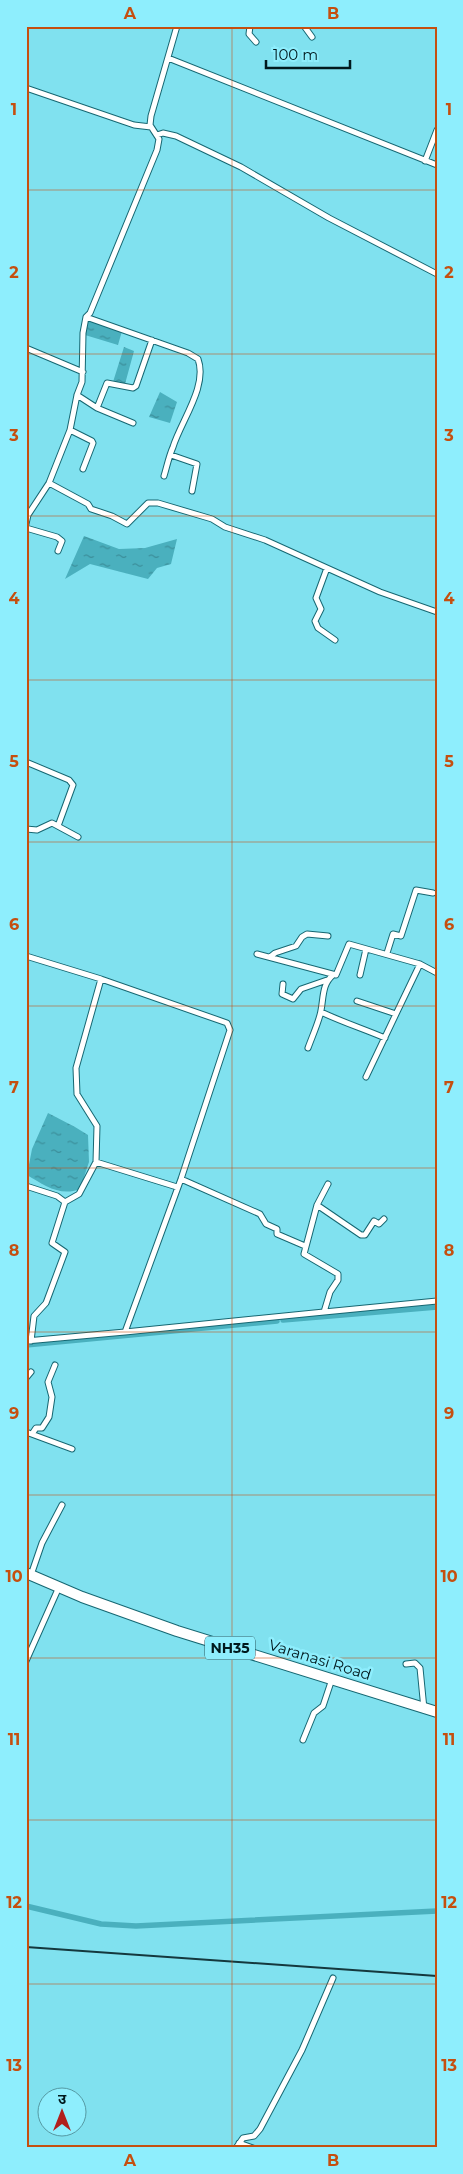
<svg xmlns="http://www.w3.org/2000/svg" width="463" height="2174" font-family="Montserrat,'Noto Sans Devanagari',sans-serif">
	<defs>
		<pattern id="water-ripples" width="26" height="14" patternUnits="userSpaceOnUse" patternTransform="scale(1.25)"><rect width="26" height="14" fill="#4ab0be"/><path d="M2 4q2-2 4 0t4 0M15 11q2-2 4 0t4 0" fill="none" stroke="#3b8e9a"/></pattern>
	</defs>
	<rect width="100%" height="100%" fill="#80e1ef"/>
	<path fill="url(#water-ripples)" d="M 88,319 L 122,331 L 118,345 L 85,335 Z
		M 124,347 L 134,351 L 125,384 L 113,382 Z
		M 160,392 L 177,402 L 170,423 L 149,417 Z
		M 84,536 L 119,549 L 145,548 L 177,539 L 171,564 L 157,568 L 148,579 L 90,564 L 65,579 Z
		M 48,1113 L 75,1127 L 88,1135 L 89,1162 L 80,1189 C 60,1197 44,1185 27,1175 L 32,1149 Z"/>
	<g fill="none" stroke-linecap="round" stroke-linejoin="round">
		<path stroke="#4ab0be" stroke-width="5.5" d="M 283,1320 L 437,1307
			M 26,1345 L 277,1321
			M 26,1906 L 101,1924 L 136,1926 L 437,1911"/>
		<defs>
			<path id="street" d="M 250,26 L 249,34 L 256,42
				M 304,26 L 312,37
				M 168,58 L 437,165
				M 26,88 L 134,125 L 151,127
				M 157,135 L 163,133 L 176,136 L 241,167 L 329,218 L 437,274
				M 425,161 L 437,130
				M 86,317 L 188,353 L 198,359 C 208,386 181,421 173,447 C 169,456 167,466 164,476
				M 26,348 L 83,372
				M 77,395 L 97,408 L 133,423
				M 97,408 L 107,383 L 133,388 L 136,386 L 152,340
				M 70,430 L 92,441 L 93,443 L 83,469
				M 171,455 L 197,464 L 192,491
				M 49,483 L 88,504 L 91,509 L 112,516 L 127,524 L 148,503 L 158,503 L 212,519 L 225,527 L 265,540 L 380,592 L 437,612
				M 26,524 L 28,515 L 49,483 L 70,430 L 77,395 L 82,382 L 83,333 L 86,317 L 90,313 L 157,150 L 159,139 L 150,125 L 151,116 L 177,26
				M 26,528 L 57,537 L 62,541 L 58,551
				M 327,568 L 316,598 L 321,609 L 315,621 L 318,628 L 335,640
				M 26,762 L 69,780 L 73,785 L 58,826
				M 26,829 L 37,830 L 52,823 L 78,837
				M 387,953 L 393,934 L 401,936 L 416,890 L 433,893
				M 257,954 L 336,975 L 349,944 L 420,964 L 437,973
				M 26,956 L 101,979 L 227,1023 L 230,1030 L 181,1179 L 125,1332 L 26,1341
				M 270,957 L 275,953 L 296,946 L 302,937 L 307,934 L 328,936
				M 360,975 L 366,949
				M 283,984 L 282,994 L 293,999 L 301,989 L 327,980
				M 357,1001 L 396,1014 L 420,964
				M 321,1012 C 342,1022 364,1029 385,1038
				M 308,1048 C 312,1037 317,1026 320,1015 C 324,1000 321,985 333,975
				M 366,1077 L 396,1014
				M 96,1162 L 97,1126 L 77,1094 L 76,1068 L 101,979
				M 181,1179 L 260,1214 L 266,1224 L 277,1229 L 277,1234 L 305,1246
				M 26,1186 L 57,1196 L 65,1202 L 52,1243 L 65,1252 L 46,1303 L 34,1316 L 31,1341
				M 65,1202 L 79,1194 L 96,1162 L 177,1187
				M 317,1205 L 361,1235 L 365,1235 L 374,1221 L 379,1224 L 384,1219
				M 324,1312 L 437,1301
				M 125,1332 L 324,1312 L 330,1292 L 338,1280 L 338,1274 L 304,1254 L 317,1205 L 328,1184
				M 26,1378 L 31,1372
				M 26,1432 L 72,1449
				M 32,1434 L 36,1428 L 42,1428 L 49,1417 L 52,1397 L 48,1382 L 55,1365
				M 31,1575 L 42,1543 L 62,1505
				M 26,1661 L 59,1587
				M 406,1664 L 415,1663 L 420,1668 L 424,1709
				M 303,1740 L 314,1713 L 323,1706 L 332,1679
				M 239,2143 L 253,2148
				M 236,2148 L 243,2138 L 254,2136 L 260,2129 L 302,2050 L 333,1978"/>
			<path id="highway" d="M 26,1573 L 82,1597 L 177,1631 L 437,1712"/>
		</defs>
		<use href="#street" stroke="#166772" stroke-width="7"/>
		<use href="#highway" stroke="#166772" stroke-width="12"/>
		<use href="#street" stroke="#fff" stroke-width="5"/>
		<use href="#highway" stroke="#fff" stroke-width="10"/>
		<path stroke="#14383d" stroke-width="2" d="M 26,1947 L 437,1976"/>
	</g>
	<path fill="none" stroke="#c54f0f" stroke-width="1" stroke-opacity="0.55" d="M 232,26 L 232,2148M 26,190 L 437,190M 26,354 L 437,354M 26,516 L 437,516M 26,680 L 437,680M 26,842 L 437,842M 26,1006 L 437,1006M 26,1168 L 437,1168M 26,1332 L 437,1332M 26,1495 L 437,1495M 26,1658 L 437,1658M 26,1820 L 437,1820M 26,1984 L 437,1984"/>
	<g text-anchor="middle" stroke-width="5" stroke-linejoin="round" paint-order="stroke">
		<rect fill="#8eeefd" stroke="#2b5960" stroke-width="1" x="205" y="1636.5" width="50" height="23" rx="4"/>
		<g font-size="14" font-weight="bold" fill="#00191d">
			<text x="230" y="1653">NH35</text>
		</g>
		<g font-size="15" fill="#00191d" stroke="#8eeefd">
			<text transform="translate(320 1660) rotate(17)" y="5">Varanasi Road</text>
		</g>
	</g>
	<rect width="463" height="2174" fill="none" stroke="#8eeefd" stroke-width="55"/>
	<g transform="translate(62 2112)"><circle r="24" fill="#8eeefd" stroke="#5599a3"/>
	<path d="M0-4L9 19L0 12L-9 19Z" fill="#b1201d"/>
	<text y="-8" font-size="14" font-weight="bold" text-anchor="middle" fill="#00191d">उ</text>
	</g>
	<path d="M266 60v8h84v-8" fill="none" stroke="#00191d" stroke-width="2.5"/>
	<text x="273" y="60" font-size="15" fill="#00191d" stroke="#8eeefd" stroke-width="4" paint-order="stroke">100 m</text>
	<rect x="28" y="28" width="408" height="2118" fill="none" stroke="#c54f0f" stroke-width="2"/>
	<g font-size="16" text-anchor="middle" font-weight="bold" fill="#c54f0f">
		<text x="130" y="19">A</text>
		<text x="333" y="19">B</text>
		<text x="14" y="115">1</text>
		<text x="449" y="115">1</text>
		<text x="14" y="278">2</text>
		<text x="449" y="278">2</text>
		<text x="14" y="441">3</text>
		<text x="449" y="441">3</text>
		<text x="14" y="604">4</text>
		<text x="449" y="604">4</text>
		<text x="14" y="767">5</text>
		<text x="449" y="767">5</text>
		<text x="14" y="930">6</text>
		<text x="449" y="930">6</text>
		<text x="14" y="1093">7</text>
		<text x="449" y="1093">7</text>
		<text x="14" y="1256">8</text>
		<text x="449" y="1256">8</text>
		<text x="14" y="1419">9</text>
		<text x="449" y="1419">9</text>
		<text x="14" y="1582">10</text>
		<text x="449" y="1582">10</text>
		<text x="14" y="1745">11</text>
		<text x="449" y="1745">11</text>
		<text x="14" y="1908">12</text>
		<text x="449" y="1908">12</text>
		<text x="14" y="2071">13</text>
		<text x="449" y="2071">13</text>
		<text x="130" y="2166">A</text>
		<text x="333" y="2166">B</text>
	</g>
</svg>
